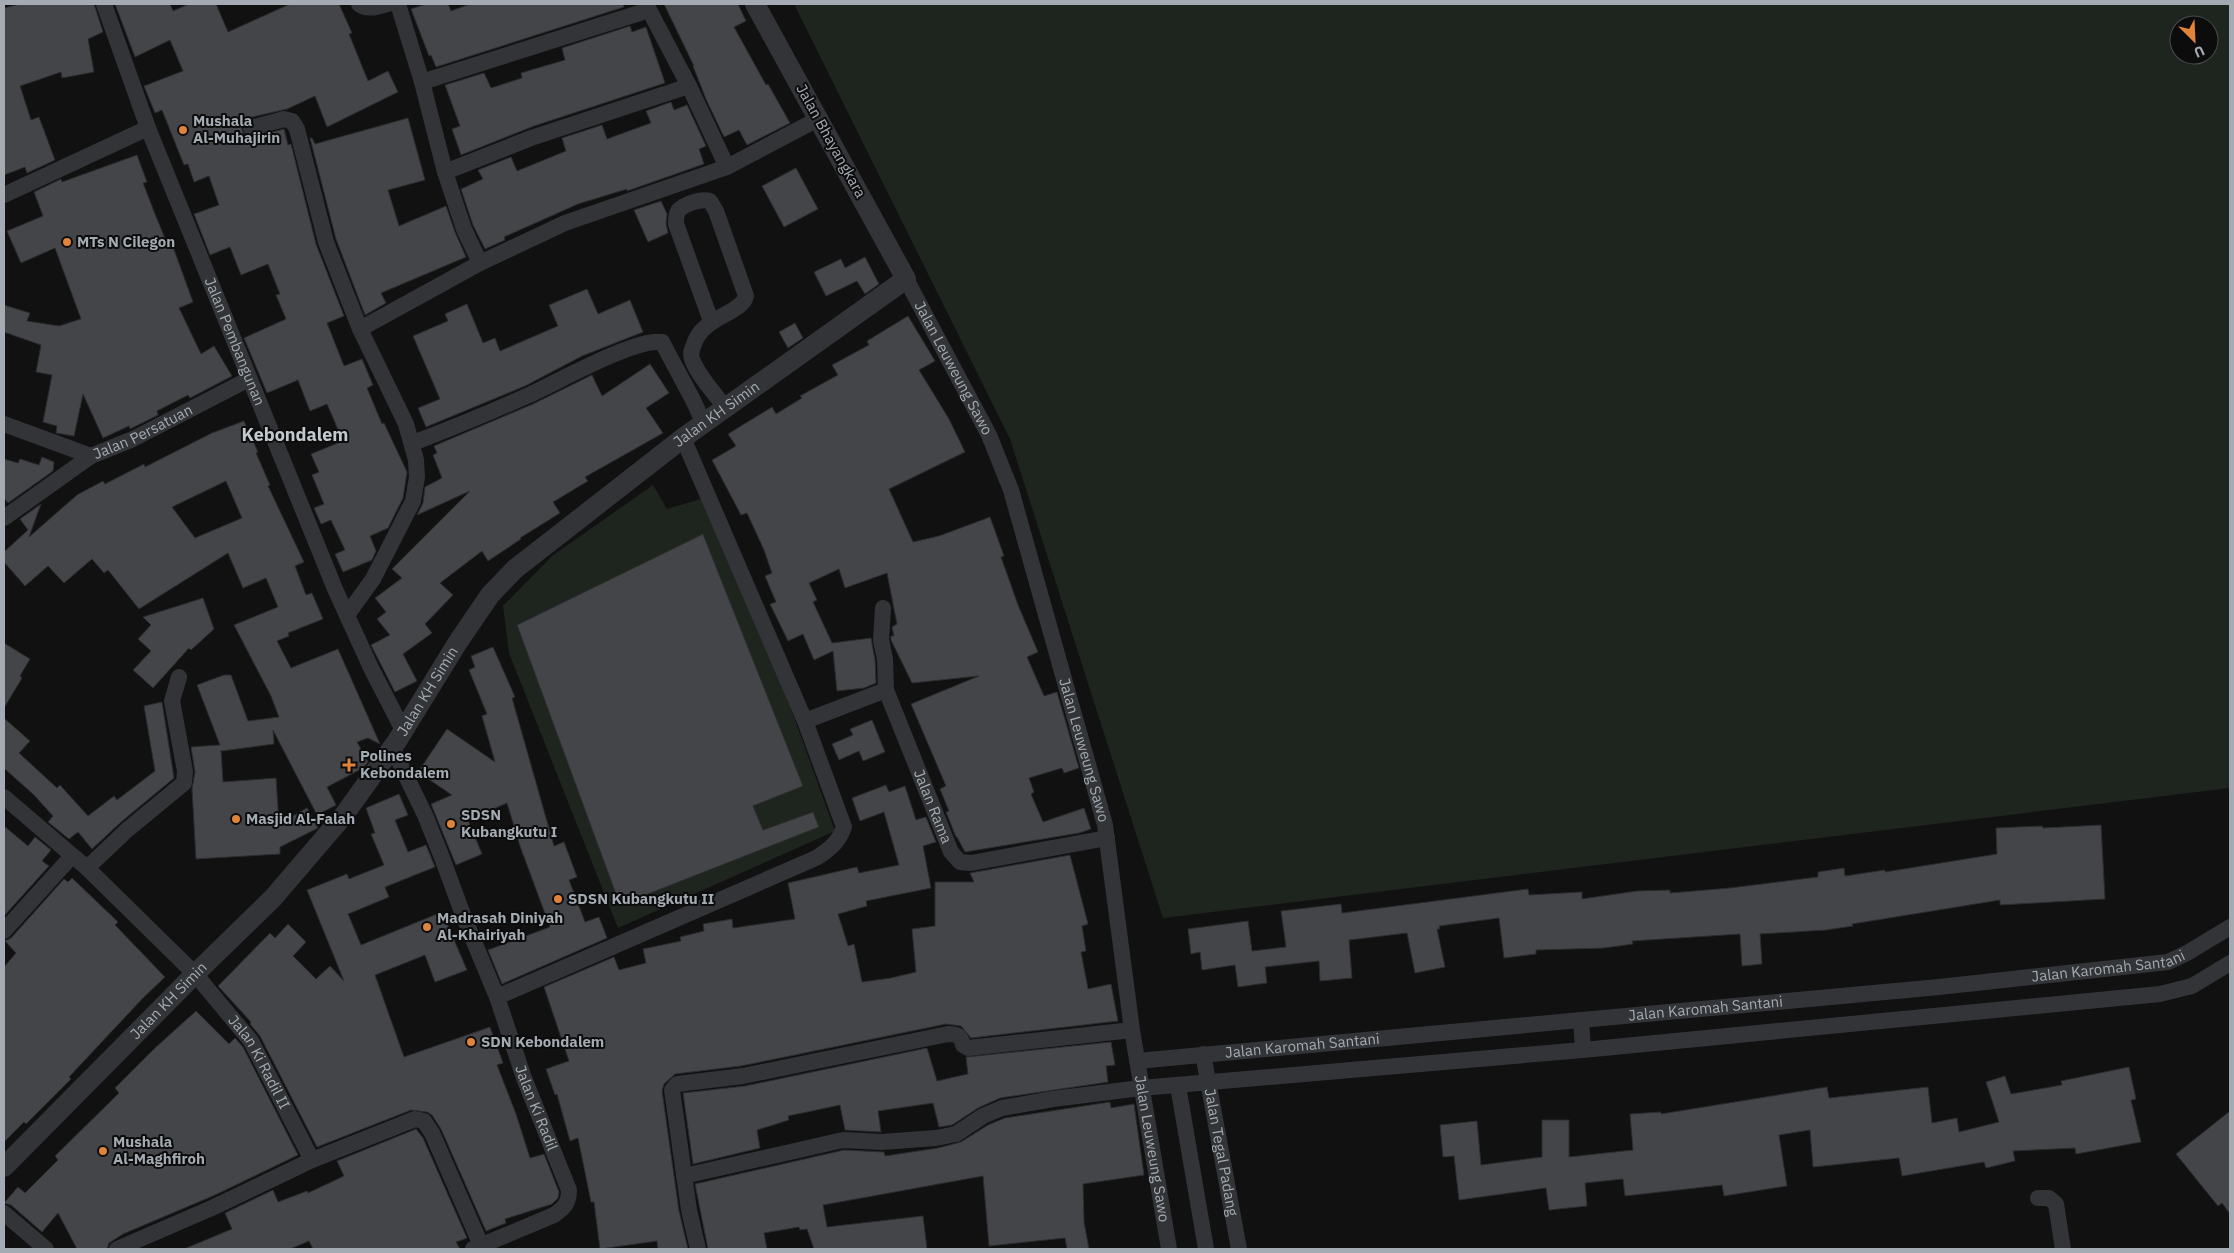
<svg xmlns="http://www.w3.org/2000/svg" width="2234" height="1253" font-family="'IBM Plex Sans',sans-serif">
	<rect width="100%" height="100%" fill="#111112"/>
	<path fill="#1e251e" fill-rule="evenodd" d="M 794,4 L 2230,4 L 2230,788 L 1163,918 L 1010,439 ZM 2179,25 L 2209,25 L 2209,55 L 2179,55 Z
		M 653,485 L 667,509 L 714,495 L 835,831 L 618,928 L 509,653 L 503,606 L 552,556 Z"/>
	<path fill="#434548" stroke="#2b2c2e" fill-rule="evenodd" d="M 20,4 L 94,4 L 103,32 L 88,39 L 94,72 L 62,78 L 61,72 L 20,86 L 31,120 L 39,117 L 55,160 L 27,173 L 25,167 L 4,175 L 4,8 Z
		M 115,4 L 170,4 L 173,11 L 189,4 L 216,4 L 228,32 L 290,4 L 339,4 L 352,33 L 349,34 L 368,81 L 388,71 L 398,92 L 327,127 L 315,96 L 287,109 L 248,118 L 241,126 L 244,135 L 249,138 L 284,129 L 288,145 L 291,144 L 316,244 L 344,316 L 327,323 L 344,366 L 362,359 L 373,385 L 367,388 L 382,424 L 384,423 L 407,472 L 403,498 L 388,528 L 370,536 L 376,551 L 372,560 L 343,572 L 335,554 L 345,550 L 331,520 L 321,524 L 314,508 L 324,504 L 312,475 L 319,472 L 311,454 L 343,441 L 327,404 L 310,411 L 298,380 L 267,393 L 244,338 L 286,319 L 276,295 L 280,294 L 268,264 L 241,275 L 230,247 L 210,255 L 194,214 L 219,205 L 209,176 L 194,182 L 188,164 L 184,165 L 162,110 L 155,113 L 144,86 L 183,71 L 170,40 L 135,57 Z
		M 426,4 L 448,4 L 451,11 L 470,4 L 623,4 L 624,7 L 436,67 L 431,55 L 429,56 L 411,9 Z
		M 664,4 L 738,4 L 746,21 L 734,27 L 766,85 L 768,84 L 790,123 L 747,145 L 739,130 L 724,137 L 706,99 L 693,66 L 694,66 Z
		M 630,26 L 632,32 L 646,27 L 665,83 L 534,126 L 461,155 L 452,129 L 460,126 L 445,85 L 484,73 L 491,88 L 522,78 L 521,73 L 565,60 L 562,48 Z
		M 671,102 L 674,110 L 687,105 L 706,146 L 699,149 L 704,164 L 627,191 L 627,189 L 578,204 L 504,237 L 505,240 L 485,249 L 473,225 L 461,189 L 483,179 L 478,170 L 511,157 L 517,171 L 566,151 L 562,138 L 602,125 L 607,139 L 651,123 L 646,111 Z
		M 408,118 L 425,180 L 388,190 L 399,226 L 446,206 L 455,232 L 466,257 L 381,293 L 386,303 L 365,315 L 336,239 L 310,138 L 312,138 L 315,144 Z
		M 137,155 L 147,182 L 143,183 L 155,214 L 168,246 L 172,244 L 193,302 L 179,308 L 201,354 L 214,346 L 232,376 L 190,398 L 188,395 L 157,411 L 158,415 L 130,429 L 129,426 L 103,438 L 83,394 L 74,436 L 56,433 L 57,426 L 43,422 L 52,375 L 36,372 L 41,345 L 4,332 L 4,305 L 30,313 L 27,321 L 59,326 L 81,319 L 55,248 L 21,263 L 7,231 L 43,216 L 34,192 L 61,179 L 62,182 Z
		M 796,168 L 818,209 L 784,227 L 762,186 Z
		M 661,201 L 667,214 L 666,224 L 668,233 L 648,242 L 634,210 Z
		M 865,257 L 879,284 L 865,294 L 857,281 L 826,296 L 814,272 L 841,259 L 845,268 Z
		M 587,289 L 598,314 L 630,300 L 643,332 L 582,356 L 525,386 L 426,427 L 418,408 L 440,399 L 413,336 L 448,321 L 445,314 L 467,304 L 483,343 L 495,338 L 500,351 L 558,326 L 549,305 Z
		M 908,316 L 935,361 L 919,370 L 949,419 L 965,452 L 889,489 L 913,542 L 939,536 L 990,517 L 1004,556 L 1001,557 L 1018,605 L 1038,652 L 1027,657 L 1044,696 L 1057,692 L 1079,768 L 1064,773 L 1062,768 L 1029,778 L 1034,792 L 1031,794 L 1043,822 L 1084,808 L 1091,829 L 1079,833 L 965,852 L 957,837 L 956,837 L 946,812 L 949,811 L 940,789 L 946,786 L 911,704 L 979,676 L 912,683 L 891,640 L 891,636 L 894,636 L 892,627 L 897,624 L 887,573 L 845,588 L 839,569 L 809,583 L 817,600 L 813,602 L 832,643 L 871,638 L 875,660 L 876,683 L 864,688 L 837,691 L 833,651 L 814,660 L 803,634 L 788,641 L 770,604 L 776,602 L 765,576 L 772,573 L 764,550 L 747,513 L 741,515 L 712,460 L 736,446 L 728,434 L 772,407 L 776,414 L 802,398 L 800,396 L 838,375 L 832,365 L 869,345 L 867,341 Z
		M 795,323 L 803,338 L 788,348 L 779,332 Z
		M 650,364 L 669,393 L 646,408 L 663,433 L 585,477 L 588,481 L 553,502 L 560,513 L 520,538 L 521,539 L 488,561 L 482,551 L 440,583 L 453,595 L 425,624 L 432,633 L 403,654 L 417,681 L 395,692 L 371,645 L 390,635 L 377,619 L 386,612 L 375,598 L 402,578 L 392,569 L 470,491 L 417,515 L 423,503 L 425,487 L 442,478 L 433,455 L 437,453 L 434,446 L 533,404 L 592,375 L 602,396 Z
		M 244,421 L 258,452 L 256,453 L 270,485 L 268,486 L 304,562 L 295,566 L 306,595 L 312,593 L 323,619 L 288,633 L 289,636 L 277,641 L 291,668 L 338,649 L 380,744 L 368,738 L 357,742 L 368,762 L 363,768 L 327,787 L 336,805 L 317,815 L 273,730 L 274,744 L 222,751 L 221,750 L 223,782 L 276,778 L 279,824 L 307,808 L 318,828 L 280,847 L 280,854 L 196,859 L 192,789 L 195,772 L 191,747 L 220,745 L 197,685 L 224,675 L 231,675 L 248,721 L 279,717 L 271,696 L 234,625 L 278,607 L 266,578 L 243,588 L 228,553 L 139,609 L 108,570 L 104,573 L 92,559 L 64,583 L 48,566 L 25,586 L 4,562 L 4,552 L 28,530 L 20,519 L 41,504 L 29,537 L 77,495 L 103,481 L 105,484 L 144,464 L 145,467 L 212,433 ZM 226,481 L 242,518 L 195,538 L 172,507 Z
		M 42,457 L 54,462 L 53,471 L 8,503 L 4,498 L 4,459 L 18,463 L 20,459 L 39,465 Z
		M 703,534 L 803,786 L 753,806 L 763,830 L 813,812 L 819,827 L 620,905 L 517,625 Z
		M 203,598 L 214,629 L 191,650 L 189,648 L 153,688 L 133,670 L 151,651 L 138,639 L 151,625 L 143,617 Z
		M 4,643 L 30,659 L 20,676 L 22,678 L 4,708 Z
		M 493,647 L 515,697 L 512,698 L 554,846 L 564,842 L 577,877 L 569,880 L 585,922 L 599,917 L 607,938 L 502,984 L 488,950 L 550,927 L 520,846 L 507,803 L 468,820 L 482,854 L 456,865 L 431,804 L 452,795 L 418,772 L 447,729 L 495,762 L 482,716 L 487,714 L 469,670 L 475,667 L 471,656 Z
		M 162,702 L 174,778 L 121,822 L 92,849 L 78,832 L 69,839 L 48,822 L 53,816 L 34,795 L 5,769 L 4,770 L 4,718 L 30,741 L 19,753 L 57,788 L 60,785 L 88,816 L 114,796 L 117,800 L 155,771 L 144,706 Z
		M 872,720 L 885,752 L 863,761 L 859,751 L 839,760 L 832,744 L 853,735 L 850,729 Z
		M 886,785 L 889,792 L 905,786 L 916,820 L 926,817 L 936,842 L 923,846 L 931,888 L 866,901 L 867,906 L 838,914 L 848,946 L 854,944 L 862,982 L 891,978 L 916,972 L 912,929 L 935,926 L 935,882 L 974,882 L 970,873 L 1070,855 L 1088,924 L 1082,926 L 1086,951 L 1081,952 L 1088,989 L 1111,984 L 1118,1021 L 971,1038 L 961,1026 L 946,1024 L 741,1066 L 675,1074 L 664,1084 L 662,1091 L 679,1211 L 688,1249 L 658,1249 L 657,1241 L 600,1249 L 594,1202 L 591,1202 L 578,1138 L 570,1141 L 557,1094 L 555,1095 L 546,1069 L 569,1061 L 544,987 L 614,957 L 619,970 L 646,963 L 643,949 L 681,941 L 680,937 L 704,931 L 703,924 L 732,919 L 733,928 L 795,919 L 788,883 L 857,867 L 859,873 L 899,865 L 884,812 L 860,821 L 852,798 Z
		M 399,794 L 408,815 L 395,820 L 408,852 L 426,845 L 435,867 L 385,887 L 389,897 L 348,914 L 361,945 L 442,912 L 467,970 L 435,982 L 425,955 L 375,975 L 404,1057 L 490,1027 L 503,1063 L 497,1065 L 516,1114 L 530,1158 L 544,1154 L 559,1192 L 558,1198 L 552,1204 L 505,1219 L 506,1223 L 486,1231 L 441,1129 L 432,1115 L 427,1112 L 411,1110 L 317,1147 L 260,1036 L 250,1024 L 251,1022 L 218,986 L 270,933 L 275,938 L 288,924 L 306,942 L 293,956 L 316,979 L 330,966 L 344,981 L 307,890 L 347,874 L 349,879 L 384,865 L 371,834 L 375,833 L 366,808 Z
		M 2101,825 L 2105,899 L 2000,905 L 2000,900 L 1852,924 L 1853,926 L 1826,930 L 1760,934 L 1762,964 L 1742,966 L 1740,934 L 1632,941 L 1633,944 L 1604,948 L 1536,950 L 1536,954 L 1504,958 L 1499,918 L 1439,926 L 1440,929 L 1437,929 L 1445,967 L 1415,973 L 1407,933 L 1349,940 L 1352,978 L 1320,981 L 1319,961 L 1265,967 L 1267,983 L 1238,987 L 1235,965 L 1202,970 L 1200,952 L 1191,954 L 1188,929 L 1248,921 L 1252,951 L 1286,947 L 1281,911 L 1341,904 L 1342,913 L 1528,889 L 1529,895 L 1582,892 L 1582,899 L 1637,891 L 1670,890 L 1670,893 L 1730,888 L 1818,877 L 1818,872 L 1844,868 L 1845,876 L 1885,870 L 1885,872 L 1997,854 L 1996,828 L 2042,826 L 2043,828 Z
		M 4,826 L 28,846 L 35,837 L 51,850 L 42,861 L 49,866 L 4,916 Z
		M 72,878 L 118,922 L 115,925 L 165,977 L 143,998 L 69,1077 L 71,1079 L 26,1124 L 24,1122 L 4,1142 L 4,967 L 16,953 L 5,941 L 11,938 L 64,879 L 68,882 Z
		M 196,1011 L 229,1044 L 235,1038 L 243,1047 L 298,1155 L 215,1195 L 123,1234 L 109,1243 L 107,1249 L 77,1249 L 58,1213 L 42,1232 L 11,1205 L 4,1203 L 18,1187 L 25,1193 L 58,1160 L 55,1156 L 119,1093 L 115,1088 L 155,1048 Z
		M 1111,1042 L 1115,1065 L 1106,1066 L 1108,1082 L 1000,1098 L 978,1108 L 952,1125 L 939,1127 L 933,1103 L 878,1111 L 881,1132 L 845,1130 L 840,1105 L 788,1116 L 789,1120 L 757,1130 L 760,1148 L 693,1164 L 683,1093 L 745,1086 L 927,1048 L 937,1081 L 968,1074 L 966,1057 Z
		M 2129,1067 L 2136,1099 L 2131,1100 L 2141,1142 L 2076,1154 L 2075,1148 L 2013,1151 L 2015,1161 L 1986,1168 L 1984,1162 L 1902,1176 L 1899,1158 L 1813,1167 L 1810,1130 L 1779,1135 L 1787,1186 L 1724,1196 L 1722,1185 L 1625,1196 L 1623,1179 L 1585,1183 L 1587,1206 L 1549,1210 L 1546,1188 L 1459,1200 L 1454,1156 L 1443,1157 L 1440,1125 L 1477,1121 L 1481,1165 L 1542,1157 L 1542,1120 L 1569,1120 L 1569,1157 L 1633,1150 L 1630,1114 L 1661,1112 L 1661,1114 L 1827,1087 L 1829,1098 L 1928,1087 L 1932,1123 L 1957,1118 L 1959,1132 L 1999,1122 L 1986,1082 L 2005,1076 L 2011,1094 L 2062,1085 L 2061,1081 Z
		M 1110,1102 L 1111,1108 L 1134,1104 L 1144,1175 L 1083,1184 L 1084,1222 L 1089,1249 L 1067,1249 L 1065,1238 L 989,1246 L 983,1176 L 823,1205 L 827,1227 L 923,1216 L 927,1249 L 814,1249 L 807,1229 L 800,1230 L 799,1227 L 764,1233 L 767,1249 L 708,1249 L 695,1184 L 844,1150 L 884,1152 L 885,1156 L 938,1148 L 961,1142 L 988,1125 L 1005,1118 Z
		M 2230,1111 L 2230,1214 L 2222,1203 L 2218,1206 L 2176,1154 Z
		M 416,1129 L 423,1138 L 467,1238 L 456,1242 L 460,1249 L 313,1249 L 309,1241 L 290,1249 L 184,1249 L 232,1229 L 225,1213 L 273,1190 L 278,1202 L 307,1191 L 308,1193 L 344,1176 L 337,1161 Z"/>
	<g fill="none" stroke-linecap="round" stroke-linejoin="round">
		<g stroke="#323437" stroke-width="16">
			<path id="s1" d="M 104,4 L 148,128 L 335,589 L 371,668 L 403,730"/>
			<path d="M 359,4 C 367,11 379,6 388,4"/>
			<path d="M 398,4 L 422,82 L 445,172 L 464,229 L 480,263"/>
			<path d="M 646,4 L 689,86 L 727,167"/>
			<path d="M 422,82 L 649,10"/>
			<path d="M 251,128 L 284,119 L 292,121 L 297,129 L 326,242 L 360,329 L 406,424 L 416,460 L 417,477 L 413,501 L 373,579 L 347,615"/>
			<path d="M 445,172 L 531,138 L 689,86"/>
			<path d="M 4,195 L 148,128"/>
			<path id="s2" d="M 906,279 L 989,435 L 1011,490 L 1105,825 L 1132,1030 L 1169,1249"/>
			<path d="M 711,321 L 676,224 C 676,219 676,215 678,211 C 684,204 701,198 710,201 L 716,211 L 746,296 C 742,314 703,316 694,344 C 692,349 690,353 692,359 C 698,376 715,393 725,408"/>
			<path d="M 360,329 L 480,263 L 565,223 L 727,167 L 820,118"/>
			<path d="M 4,424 L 91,456"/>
			<path d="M 413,443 C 452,428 491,412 529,395 C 558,382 635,338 662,342 L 693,400 L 704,424"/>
			<path id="s3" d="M 4,518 L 91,456 L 133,439 L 249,379"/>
			<path id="s4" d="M 883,608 L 881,640 L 885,659 L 886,690 L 951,852 L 960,862 L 971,863 L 1107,838"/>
			<path d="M 805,721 L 886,690"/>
			<path id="s5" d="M 392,747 L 425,815 L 441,855 L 465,920 L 497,997 L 524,1078 L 569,1190 C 569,1203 564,1208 554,1215 L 473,1249"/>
			<path id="s6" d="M 4,797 L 87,868 L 195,974 L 251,1041 L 312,1160"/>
			<path d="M 87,868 L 127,830 L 184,783 L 185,771 L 172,701 L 179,677"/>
			<path d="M 4,931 L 72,856"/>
			<path d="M 497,997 L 816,858 C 829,850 839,842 844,827 L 805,721 L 683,438"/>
			<path d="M 1581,1020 L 1583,1050"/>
			<path id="s7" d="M 1203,1054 L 1239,1249"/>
			<path id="s8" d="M 1137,1061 L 1939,987 L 2168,962 L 2187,953 L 2230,927"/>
			<path d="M 1178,1086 L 1206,1249"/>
			<path d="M 684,1176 L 843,1140 L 882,1142 L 936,1138 L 956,1134 L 983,1116 L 1002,1108 L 1053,1099 L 1141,1088 L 1583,1050 L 2160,994 L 2192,986 L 2230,963"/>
			<path d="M 2038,1198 L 2049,1198 L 2056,1204 L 2063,1249"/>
			<path d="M 4,1213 L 46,1249"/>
			<path d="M 117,1249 L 214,1207 L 312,1160 L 415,1119 L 424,1121 L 432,1133 L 481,1245"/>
			<path d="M 698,1249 L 689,1210 L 672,1090 L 677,1084 L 743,1076 L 948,1034 C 958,1034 961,1036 963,1045 L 968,1048 L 1132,1030"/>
		</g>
		<path stroke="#323437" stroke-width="20" id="s9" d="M 4,1167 L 195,974 L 273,898 L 344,815 L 397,741 L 458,642 L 490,595 L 515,569 L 683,438 L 906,279 L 755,4"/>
	</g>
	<g fill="#e0833b" stroke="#0c0c0d" stroke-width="2">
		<circle cx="183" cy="130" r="5"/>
		<circle cx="67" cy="242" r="5"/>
		<path d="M346.5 757.5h5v5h5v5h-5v5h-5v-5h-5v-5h5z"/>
		<circle cx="236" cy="819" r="5"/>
		<circle cx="451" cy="824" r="5"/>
		<circle cx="558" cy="899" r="5"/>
		<circle cx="427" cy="927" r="5"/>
		<circle cx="471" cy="1042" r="5"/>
		<circle cx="103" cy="1151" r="5"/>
	</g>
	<g text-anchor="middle" stroke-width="4" stroke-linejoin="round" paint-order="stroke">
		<g font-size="15" font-weight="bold" fill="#a4abb2" stroke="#0c0c0d" text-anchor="start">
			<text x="193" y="126">Mushala<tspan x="193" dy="17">Al-Muhajirin</tspan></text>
			<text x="77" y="247">MTs N Cilegon</text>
			<text x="360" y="761">Polines<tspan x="360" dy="17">Kebondalem</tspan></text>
			<text x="461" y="820">SDSN<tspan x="461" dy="17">Kubangkutu I</tspan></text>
			<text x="246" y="824">Masjid Al-Falah</text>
			<text x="568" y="904">SDSN Kubangkutu II</text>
			<text x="437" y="923">Madrasah Diniyah<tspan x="437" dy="17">Al-Khairiyah</tspan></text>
			<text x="481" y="1047">SDN Kebondalem</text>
			<text x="113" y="1147">Mushala<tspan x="113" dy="17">Al-Maghfiroh</tspan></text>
		</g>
		<g font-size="15" fill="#a4abb2" stroke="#0c0c0d">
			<text transform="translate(831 141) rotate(61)" y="5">Jalan Bhayangkara</text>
			<text dy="5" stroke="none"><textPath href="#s1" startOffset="362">Jalan Pembangunan</textPath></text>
			<text dy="5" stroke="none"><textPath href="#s2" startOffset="101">Jalan Leuweung Sawo</textPath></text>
			<text dy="5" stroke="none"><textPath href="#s9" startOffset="1044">Jalan KH Simin</textPath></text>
			<text dy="5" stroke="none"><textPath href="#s3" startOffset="164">Jalan Persatuan</textPath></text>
			<text dy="5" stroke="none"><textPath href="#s9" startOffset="639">Jalan KH Simin</textPath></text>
			<text dy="5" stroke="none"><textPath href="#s2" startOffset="506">Jalan Leuweung Sawo</textPath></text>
			<text dy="5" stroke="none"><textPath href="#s4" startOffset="208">Jalan Rama</textPath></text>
			<text dy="5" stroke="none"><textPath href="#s8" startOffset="976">Jalan Karomah Santani</textPath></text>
			<text dy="5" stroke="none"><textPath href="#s9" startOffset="234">Jalan KH Simin</textPath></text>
			<text dy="5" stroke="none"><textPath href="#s8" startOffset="571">Jalan Karomah Santani</textPath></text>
			<text dy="5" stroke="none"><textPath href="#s8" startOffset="166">Jalan Karomah Santani</textPath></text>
			<text dy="5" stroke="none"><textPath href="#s6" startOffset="370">Jalan Ki Radil II</textPath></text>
			<text dy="5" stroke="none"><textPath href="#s5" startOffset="389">Jalan Ki Radil</textPath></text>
			<text dy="5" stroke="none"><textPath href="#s2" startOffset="911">Jalan Leuweung Sawo</textPath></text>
			<text dy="5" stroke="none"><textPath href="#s7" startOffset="100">Jalan Tegal Padang</textPath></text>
		</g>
		<g font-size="18" font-weight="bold" fill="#c4c9ce" stroke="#0c0c0d">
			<text x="295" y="441">Kebondalem</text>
		</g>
	</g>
	<rect width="2234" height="1253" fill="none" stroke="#a4abb2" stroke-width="10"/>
	<g transform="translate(2194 40) rotate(156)"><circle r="24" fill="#0c0c0d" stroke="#494c4f"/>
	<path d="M0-4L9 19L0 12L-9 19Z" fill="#e0833b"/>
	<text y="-8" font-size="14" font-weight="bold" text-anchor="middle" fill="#a4abb2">U</text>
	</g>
</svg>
